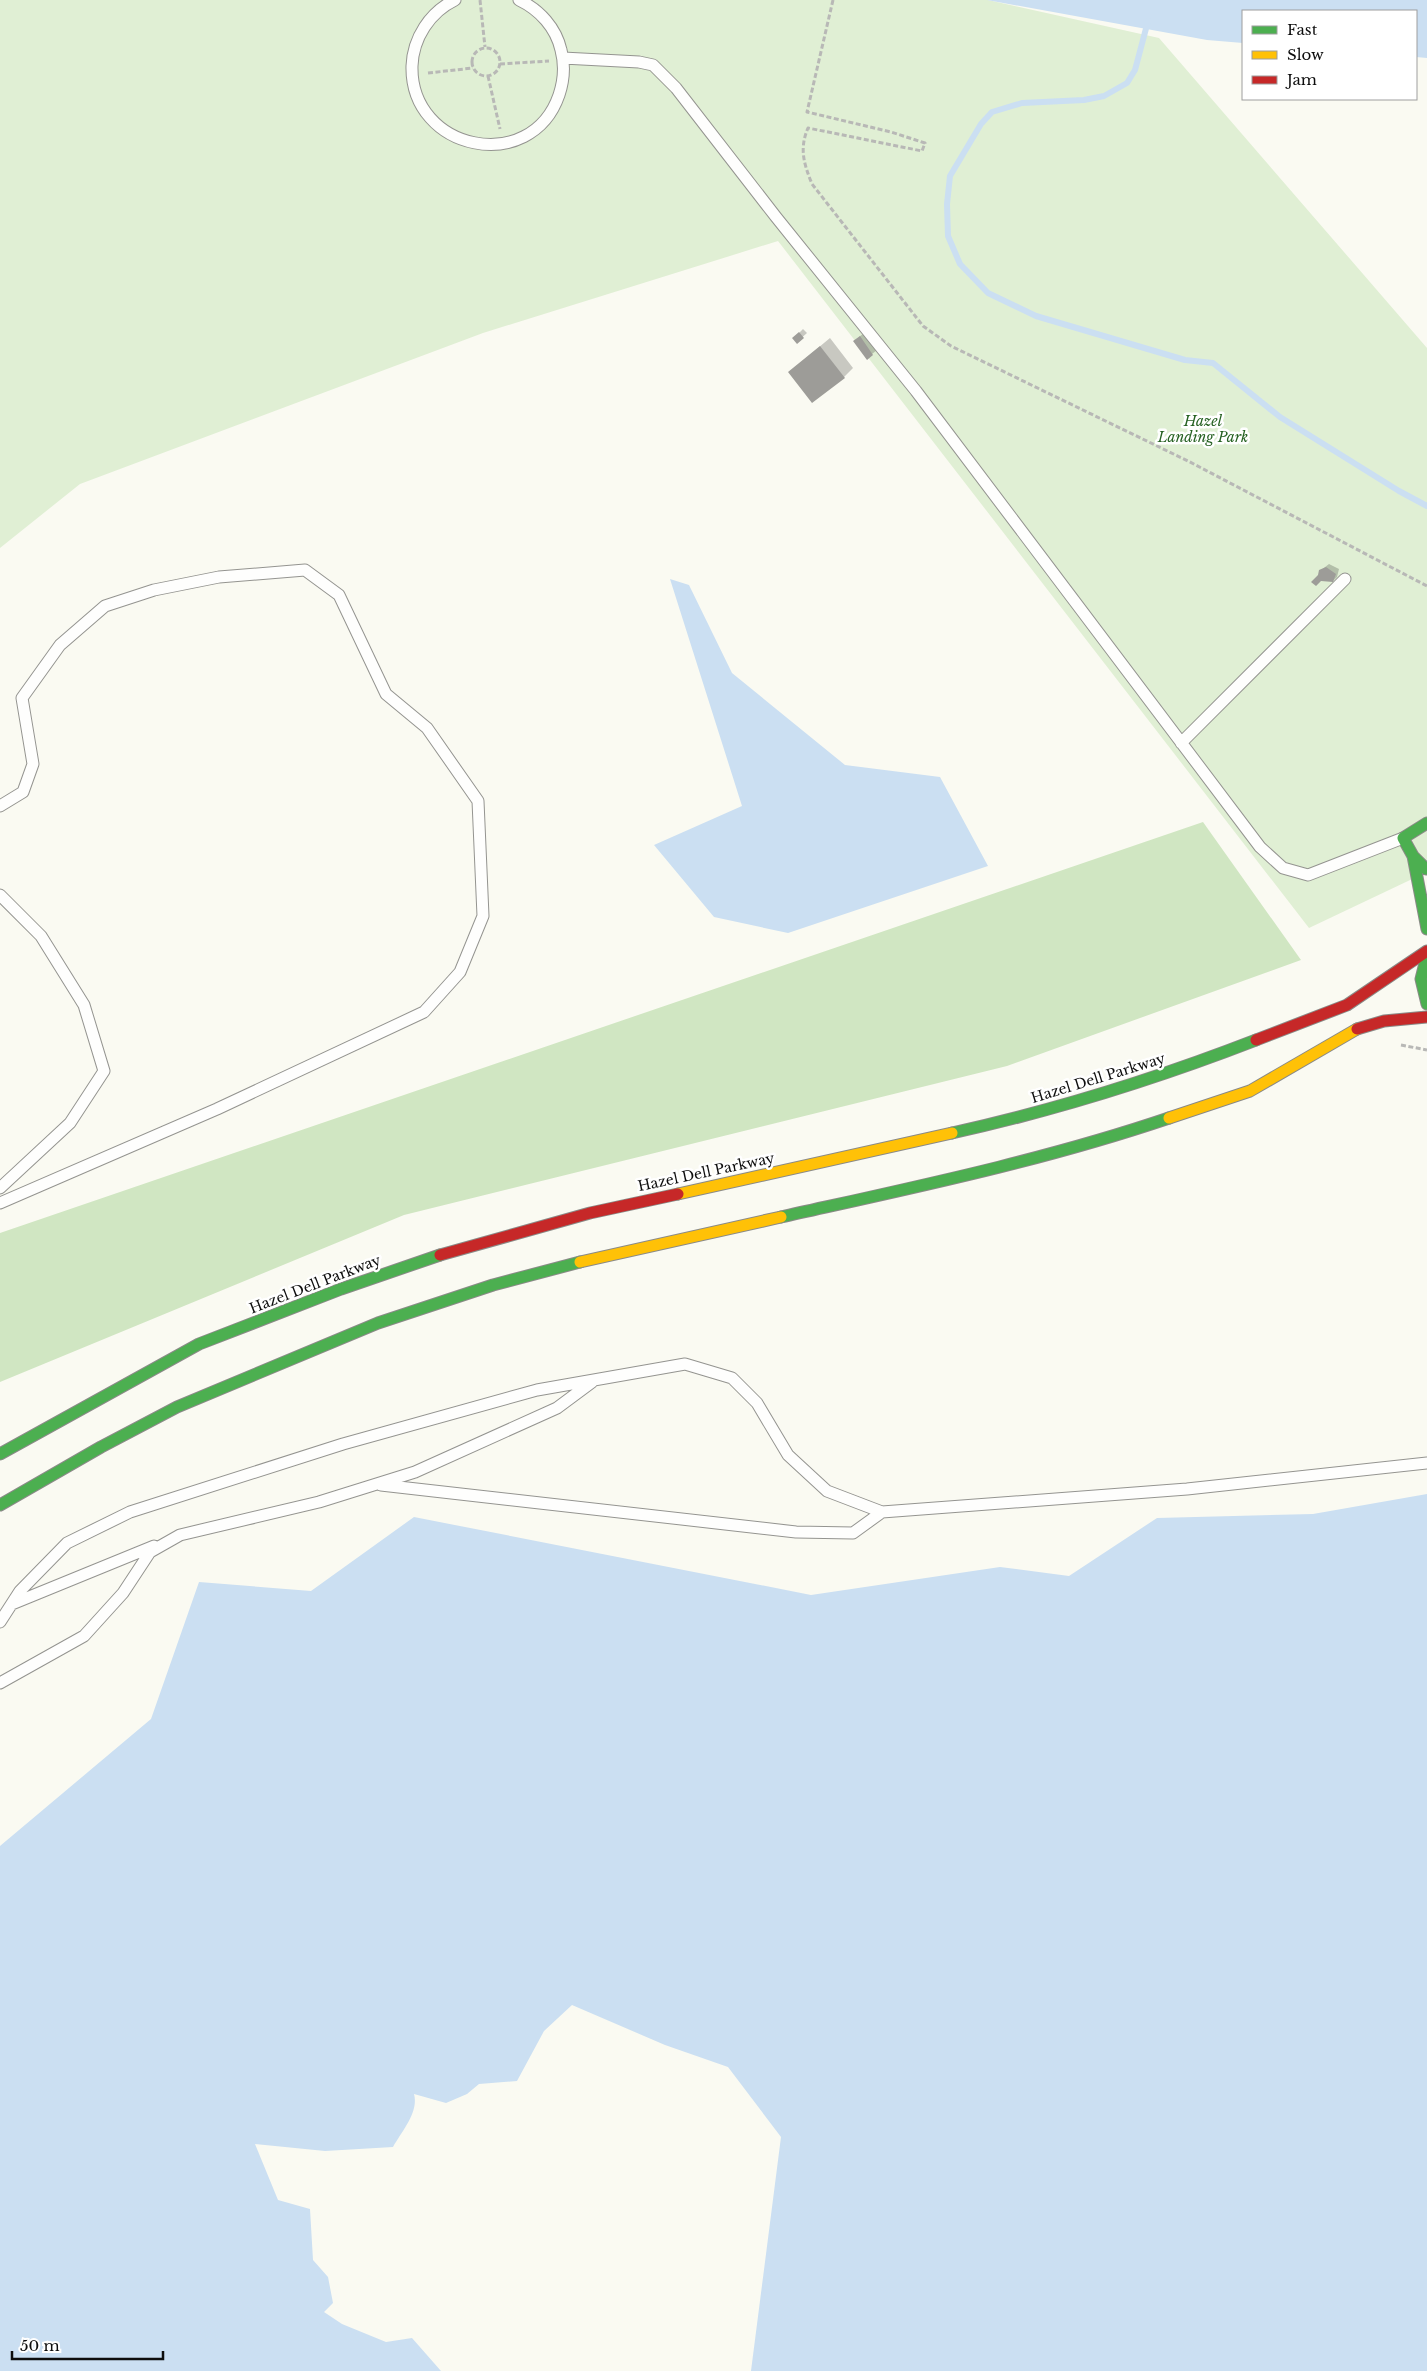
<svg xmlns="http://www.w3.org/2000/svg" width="1427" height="2371" font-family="'Libre Baskerville',serif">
	<rect width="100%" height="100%" fill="#fafaf2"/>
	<path fill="#e0efd4" d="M 0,0 L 988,0 L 1159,38 L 1427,348 L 1427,872 L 1309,928 L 778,241 L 483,333 L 80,484 L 0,548 Z"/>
	<path fill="#d0e6c2" d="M 1203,822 L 1301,960 L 1007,1066 L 404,1215 L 0,1382 L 0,1233 Z"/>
	<path fill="#cbdff2" d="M 987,0 L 1427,0 L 1427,58 L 1416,57 L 1416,11 L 1243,11 L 1243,43 L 1207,40 Z
		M 670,579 L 689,585 L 732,673 L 845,765 L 940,777 L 988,866 L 788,933 L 714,917 L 654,845 L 742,806 Z
		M 1427,1494 L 1427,2371 L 751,2371 L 781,2137 L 728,2067 L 665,2045 L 572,2005 L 544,2031 L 517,2081 L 479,2084 L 467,2094 L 446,2103 L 414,2094 C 419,2112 402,2131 393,2147 L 325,2151 L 255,2144 L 278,2200 L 310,2209 L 313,2260 L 328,2277 L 333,2303 L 324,2312 L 342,2324 L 386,2342 L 412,2338 L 441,2371 L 0,2371 L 0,1846 L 151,1719 L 199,1582 L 311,1591 L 414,1517 L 811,1595 L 1000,1567 L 1069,1576 L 1157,1518 L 1313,1514 Z"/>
	<path fill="#0003" d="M 803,329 L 807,333 L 797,342 L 798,334 Z
		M 864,333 L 877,350 L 867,358 L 859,337 Z
		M 830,338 L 853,368 L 844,377 L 789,372 Z
		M 1329,564 L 1339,569 L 1337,577 L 1333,581 L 1321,579 L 1319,575 L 1320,571 Z"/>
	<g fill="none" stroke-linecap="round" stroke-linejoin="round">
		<path stroke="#cbdff2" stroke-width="6" d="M 1148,21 L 1135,70 L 1127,83 L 1104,96 L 1084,100 L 1022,103 L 992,112 L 981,124 L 950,176 L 947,204 L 948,236 L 960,264 L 988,293 L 1036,316 L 1185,360 L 1213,363 L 1280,417 L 1399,491 L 1427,506"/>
	</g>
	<path fill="#9d9c98" d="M 799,332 L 804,338 L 797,344 L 792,338 Z
		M 860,336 L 873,355 L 867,360 L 853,341 Z
		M 820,346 L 845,378 L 812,403 L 788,372 Z
		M 1326,567 L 1336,574 L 1333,582 L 1321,581 L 1316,586 L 1311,582 L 1318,575 L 1319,570 Z"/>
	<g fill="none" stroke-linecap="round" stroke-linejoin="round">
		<defs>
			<path id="lane" d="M 455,0 C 430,12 413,38 412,66 C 410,151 531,176 559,95 C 564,80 565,65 561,50 C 556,28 540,10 519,0
				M 563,58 L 639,62 L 653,65 L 676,88 L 776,217 L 916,391 L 1260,847 L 1283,868 L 1308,875 L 1403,838
				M 1181,743 L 1345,579
				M 0,806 L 23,792 L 33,764 L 22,698 L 60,645 L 105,606 L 154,590 L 219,577 L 305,570 L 339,595 L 386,694 L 427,728 L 478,801 L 483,916 L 460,972 L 424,1012 L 217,1109 L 0,1203
				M 0,895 L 41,936 L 84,1005 L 104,1071 L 70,1123 L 0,1188
				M 381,1485 L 796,1532 L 853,1533 L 882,1512
				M 12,1604 L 154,1546
				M 0,1622 L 20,1591 L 67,1543 L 130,1512 L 343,1444 L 537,1390 L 685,1364 L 732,1378 L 757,1403 L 788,1455 L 827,1491 L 882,1512 L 1187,1489 L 1427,1463
				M 0,1683 L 84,1636 L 123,1593 L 150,1552 L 180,1535 L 319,1502 L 415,1472 L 557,1408 L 592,1382"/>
			<path id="fast" d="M 1413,856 L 1427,929
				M 1426,869 L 1413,856 L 1403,838 L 1427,823
				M 1427,955 L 1421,979 L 1427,1004
				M 952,1133 C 1056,1110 1158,1078 1256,1040
				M 781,1217 C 911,1188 1042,1161 1169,1118
				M 0,1454 L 199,1344 L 341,1289 L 440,1255
				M 0,1505 L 101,1447 L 177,1407 L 378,1323 L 493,1285 L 580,1262"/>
			<path id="slow" d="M 1169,1118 L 1250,1091 L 1357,1029
				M 678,1194 L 952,1133
				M 580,1262 L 781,1217"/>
			<path id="jam" d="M 1357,1029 L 1384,1021 L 1427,1017
				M 1256,1040 L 1347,1005 L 1427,951
				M 440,1255 L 590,1213 L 678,1194"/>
		</defs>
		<use href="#lane" stroke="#949490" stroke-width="13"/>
		<use href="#fast" stroke="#8a8a87" stroke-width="13"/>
		<use href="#slow" stroke="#8a8a87" stroke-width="13"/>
		<use href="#jam" stroke="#8a8a87" stroke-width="13"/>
		<path stroke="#b8b8b6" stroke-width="3" stroke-dasharray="5 2.5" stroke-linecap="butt" d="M 480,0 L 485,47
			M 833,0 L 807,112 L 891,132 L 925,143 L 922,151 L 808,128 C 799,149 804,164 812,184 L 923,326 L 951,346 L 1188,461 L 1427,586
			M472 62a14 14 0 1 1 28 0a14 14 0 1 1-28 0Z
			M 500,64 L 549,61
			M 428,73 L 473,68
			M 488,76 L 500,129
			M 1401,1045 L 1427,1050"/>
		<use href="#lane" stroke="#fefefd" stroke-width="11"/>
		<use href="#fast" stroke="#4caf50" stroke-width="11"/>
		<use href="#slow" stroke="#ffc107" stroke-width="11"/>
		<use href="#jam" stroke="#c62828" stroke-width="11"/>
	</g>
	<g text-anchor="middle" stroke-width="5" stroke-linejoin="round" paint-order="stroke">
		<g font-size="14" font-style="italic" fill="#266122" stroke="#fff">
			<text x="1203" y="426">Hazel<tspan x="1203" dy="16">Landing Park</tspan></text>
		</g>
		<g font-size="14" fill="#0d0d0d" stroke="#fff">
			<text transform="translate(1098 1078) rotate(-17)" y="5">Hazel Dell Parkway</text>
			<text transform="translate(706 1172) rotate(-12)" y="5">Hazel Dell Parkway</text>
			<text transform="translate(315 1284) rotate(-21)" y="5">Hazel Dell Parkway</text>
		</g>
	</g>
	<rect x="1242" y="10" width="175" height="90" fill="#ffffff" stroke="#9e9e9e"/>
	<rect x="1252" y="26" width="25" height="8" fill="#4caf50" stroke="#9e9e9e"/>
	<text x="1287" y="35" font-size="15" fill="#0d0d0d">Fast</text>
	<rect x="1252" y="51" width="25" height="8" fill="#ffc107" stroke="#9e9e9e"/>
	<text x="1287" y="60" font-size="15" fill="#0d0d0d">Slow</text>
	<rect x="1252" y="76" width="25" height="8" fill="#c62828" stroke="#9e9e9e"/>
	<text x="1287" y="85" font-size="15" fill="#0d0d0d">Jam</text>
	<path d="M12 2351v8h151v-8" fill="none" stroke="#0d0d0d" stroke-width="2.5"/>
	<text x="20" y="2351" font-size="15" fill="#0d0d0d" stroke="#ffffff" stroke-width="4" paint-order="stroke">50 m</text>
</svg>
